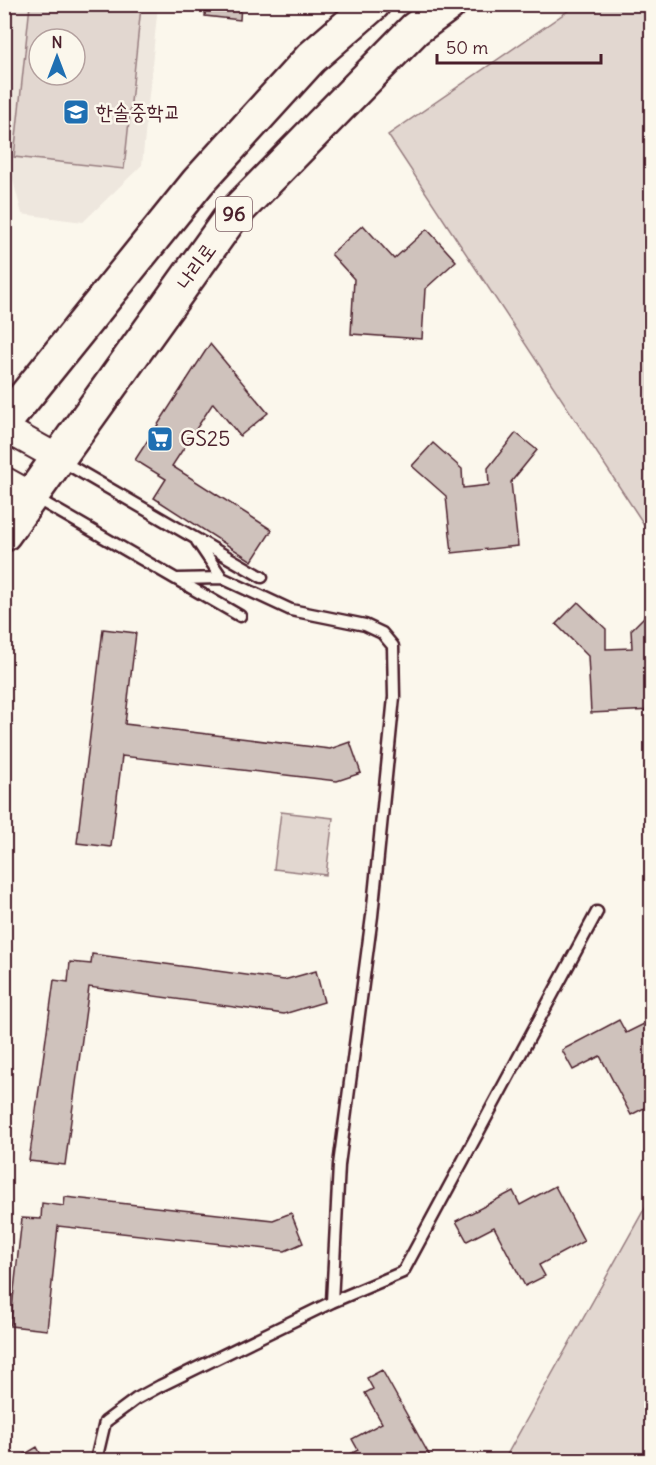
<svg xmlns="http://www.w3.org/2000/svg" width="656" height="1465" font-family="Delius,'Poor Story',sans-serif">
	<rect width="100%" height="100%" fill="#fbf7ec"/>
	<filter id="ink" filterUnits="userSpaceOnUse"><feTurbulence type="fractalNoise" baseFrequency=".0167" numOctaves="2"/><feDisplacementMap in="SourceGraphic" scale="12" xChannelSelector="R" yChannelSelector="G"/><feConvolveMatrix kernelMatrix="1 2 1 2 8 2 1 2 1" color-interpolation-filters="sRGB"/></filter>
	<g filter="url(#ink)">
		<path fill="#eee7de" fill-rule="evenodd" d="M 4,5 L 158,5 L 142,165 L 83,222 L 22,214 L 5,150 ZM 39,39 L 75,39 L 75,75 L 39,75 Z"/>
		<path fill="#e2d7d0" stroke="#967b7e" stroke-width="1.5" fill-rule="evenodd" d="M 113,4 L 141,7 L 124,169 L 14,157 L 30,5 ZM 39,39 L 75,39 L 75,75 L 39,75 Z
			M 578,4 L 651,5 L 651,535 L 388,135 Z
			M 281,812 L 333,818 L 326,875 L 274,869 Z
			M 651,1197 L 651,1460 L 504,1460 Z"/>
		<path fill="#cfc2bc" stroke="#4a1f2b" stroke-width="1.5" d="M 206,4 L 241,4 L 240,20 L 205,16 Z
			M 363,225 L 394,259 L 427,229 L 456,261 L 425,289 L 422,339 L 351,334 L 354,279 L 331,254 Z
			M 210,344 L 268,413 L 240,436 L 213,403 L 172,466 L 272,530 L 252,561 L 154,498 L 166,479 L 135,460 Z
			M 516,433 L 537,450 L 511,482 L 518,546 L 452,553 L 446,496 L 412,466 L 433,443 L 462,469 L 463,488 L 489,485 L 488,468 Z
			M 578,602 L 606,629 L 606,649 L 632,648 L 631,630 L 652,609 L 652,710 L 591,713 L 588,656 L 556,624 Z
			M 103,629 L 136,633 L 125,724 L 330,749 L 350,742 L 361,773 L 337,781 L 122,756 L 111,847 L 77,843 Z
			M 92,954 L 284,980 L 316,971 L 324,1002 L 284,1014 L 89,987 L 65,1165 L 29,1161 L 54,980 L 68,982 L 70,962 L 91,964 Z
			M 619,1020 L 626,1033 L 652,1020 L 652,1090 L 645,1094 L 650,1105 L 631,1115 L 600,1056 L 573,1070 L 562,1050 Z
			M 555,1186 L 584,1241 L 539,1265 L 545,1276 L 525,1286 L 494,1227 L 467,1241 L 456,1221 L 513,1191 L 520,1205 Z
			M 65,1197 L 273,1220 L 291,1213 L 303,1243 L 285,1251 L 58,1226 L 47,1330 L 10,1326 L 22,1218 L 41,1219 L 42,1203 L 64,1206 Z
			M 382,1370 L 432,1460 L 348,1460 L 345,1457 L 358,1450 L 352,1439 L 382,1423 L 365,1393 L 373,1389 L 367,1378 Z
			M 37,1447 L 44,1460 L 22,1460 L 20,1457 Z"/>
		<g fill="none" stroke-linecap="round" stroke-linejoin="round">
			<defs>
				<path id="service" d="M 60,460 L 262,577
					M 34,497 L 240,616
					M 197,541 L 222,578
					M 332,1302 L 403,1272 L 597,912
					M 96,1460 L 105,1422 L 136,1399 L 160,1386 L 332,1302 L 339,1165 L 372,916 L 394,697 L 393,646 L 382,633 L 365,625 L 291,610 L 222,578 L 178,579"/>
				<path id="tertiary" d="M 4,428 L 58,458
					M 4,480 L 31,495"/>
				<path id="primary" d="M 4,423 L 198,182 L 311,58 L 373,4
					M 4,534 L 231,217 L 415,29 L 449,4"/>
			</defs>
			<use href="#service" stroke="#4a1f2b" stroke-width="15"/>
			<use href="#tertiary" stroke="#4a1f2b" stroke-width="30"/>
			<use href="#primary" stroke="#4a1f2b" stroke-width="38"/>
			<use href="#service" stroke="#fbf7ec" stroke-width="10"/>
			<use href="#tertiary" stroke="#fbf7ec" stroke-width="26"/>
			<use href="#primary" stroke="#fbf7ec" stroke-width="33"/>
		</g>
	</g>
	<defs>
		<symbol id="school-square" viewBox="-11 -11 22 22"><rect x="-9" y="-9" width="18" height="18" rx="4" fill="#1f6fb2" stroke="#fbf7ec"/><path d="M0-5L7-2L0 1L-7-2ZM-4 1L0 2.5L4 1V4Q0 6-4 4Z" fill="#fff"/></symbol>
		<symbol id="supermarket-square" viewBox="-11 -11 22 22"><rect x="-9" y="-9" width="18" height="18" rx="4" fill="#1f6fb2" stroke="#fbf7ec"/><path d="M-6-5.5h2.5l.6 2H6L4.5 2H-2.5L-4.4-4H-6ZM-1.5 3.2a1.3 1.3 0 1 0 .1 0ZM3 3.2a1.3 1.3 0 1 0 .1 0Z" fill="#fff"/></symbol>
	</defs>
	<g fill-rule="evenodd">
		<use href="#school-square" x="61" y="97" width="30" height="30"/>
		<use href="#supermarket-square" x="145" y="424" width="30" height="30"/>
	</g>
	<g text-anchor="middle" stroke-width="5" stroke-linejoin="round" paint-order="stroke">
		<rect fill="#fbf7ec" stroke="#7f6065" stroke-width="1.5" x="216" y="197" width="36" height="34" rx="4.5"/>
		<g font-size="20" font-weight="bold" fill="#4a1f2b">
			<text x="234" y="221">96</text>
		</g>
		<g font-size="21" fill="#4a1f2b" stroke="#fbf7ec" text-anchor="start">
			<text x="96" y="119">한솔중학교</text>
			<text x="180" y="446">GS25</text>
		</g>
		<g font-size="21" fill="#4a1f2b" stroke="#fbf7ec">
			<text transform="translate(196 266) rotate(-54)" y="7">나리로</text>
		</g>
	</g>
	<rect width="656" height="1465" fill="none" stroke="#fbf7ec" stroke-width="24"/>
	<rect x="12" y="12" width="632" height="1441" fill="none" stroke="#4a1f2b" stroke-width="2" filter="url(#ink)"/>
	<g transform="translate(57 57)"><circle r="28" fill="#fbf7ec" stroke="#b4a19f" stroke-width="1.5"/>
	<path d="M0-4.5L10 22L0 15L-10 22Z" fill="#1f6fb2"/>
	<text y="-9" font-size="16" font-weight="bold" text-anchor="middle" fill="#4a1f2b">N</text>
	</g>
	<path d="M437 54v9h164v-9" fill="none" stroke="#4a1f2b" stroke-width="3"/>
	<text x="446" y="54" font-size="18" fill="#4a1f2b" stroke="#fbf7ec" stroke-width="4.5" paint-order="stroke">50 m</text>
</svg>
